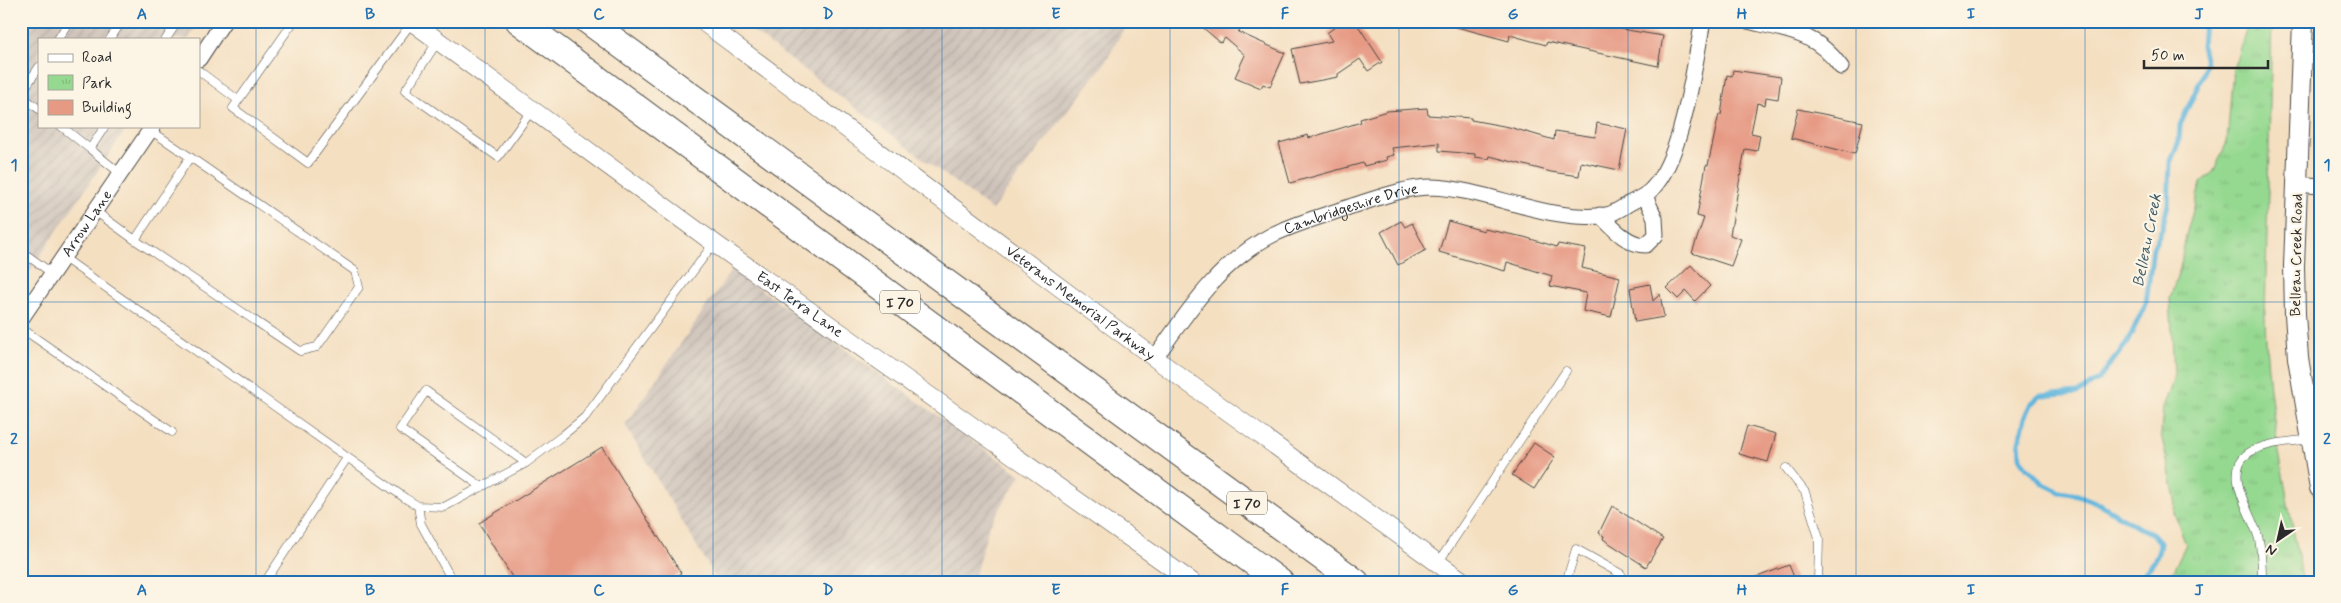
<svg xmlns="http://www.w3.org/2000/svg" width="2341" height="603" font-family="Mynerve,sans-serif">
	<defs>
		<pattern id="industrial-furrows" width="10" height="10" patternUnits="userSpaceOnUse" patternTransform="scale(1.25)"><rect width="10" height="10" fill="#cdc2b9"/><path d="M-1 1l2-2M0 10L10 0M9 11l2-2" fill="none" stroke="#b0a79f"/></pattern>
		<pattern id="park-tufts" width="24" height="20" patternUnits="userSpaceOnUse" patternTransform="scale(1.25)"><rect width="24" height="20" fill="#95d991"/><path d="M3 7l-1-3M5 7V3M7 7l1-3M15 17l-1-3M17 17v-4M19 17l1-3" fill="none" stroke="#81ba7d"/></pattern>
	</defs>
	<rect width="100%" height="100%" fill="#fcf5e5"/>
	<filter id="ink" filterUnits="userSpaceOnUse"><feTurbulence type="fractalNoise" baseFrequency=".02" numOctaves="2"/><feDisplacementMap in="SourceGraphic" scale="10" xChannelSelector="R" yChannelSelector="G"/><feConvolveMatrix kernelMatrix="1 2 1 2 8 2 1 2 1" color-interpolation-filters="sRGB"/></filter>
	<filter id="wash" filterUnits="userSpaceOnUse"><feTurbulence type="fractalNoise" baseFrequency=".0096" numOctaves="4" result="noise"/><feDisplacementMap in="SourceGraphic" scale="20" xChannelSelector="R" yChannelSelector="G"/><feGaussianBlur stdDeviation="1.12" result="paint"/><feColorMatrix in="noise" values="0 0 0 0 0 0 0 0 0 0 0 0 0 0 0 0 0 1.4 0 .05"/><feComposite in="paint" operator="in"/></filter>
	<g filter="url(#wash)">
		<rect width="100%" height="100%" fill="#f4dfc1"/>
		<path fill="url(#industrial-furrows)" d="M 21,21 L 200,21 L 188,39 L 39,39 L 39,126 L 128,126 L 21,284 Z
			M 739,21 L 1128,21 L 1105,63 L 992,210 Z
			M 732,269 L 1021,475 L 989,526 L 973,582 L 718,582 L 625,425 Z"/>
		<path fill="url(#park-tufts)" stroke="#60825e" d="M 2249,21 L 2272,21 L 2265,317 C 2267,407 2287,494 2303,582 L 2163,582 L 2174,569 L 2186,544 L 2174,513 L 2175,498 L 2161,434 L 2163,407 L 2172,384 L 2174,373 L 2170,298 L 2180,268 L 2186,235 L 2201,183 L 2214,171 L 2227,142 L 2233,69 Z"/>
		<g fill="none" stroke-linecap="round" stroke-linejoin="round">
			<path stroke="#61b6dd" stroke-width="5" d="M 2132,582 C 2147,572 2159,561 2160,542 L 2152,533 L 2139,528 L 2100,504 L 2078,495 L 2060,492 L 2044,484 L 2027,468 L 2020,457 L 2019,442 L 2025,418 L 2032,403 L 2040,396 L 2078,393 L 2098,380 L 2127,343 L 2146,303 L 2153,248 L 2162,229 L 2168,204 L 2170,163 L 2179,141 L 2180,125 L 2202,77 L 2206,62 L 2202,46 L 2204,21"/>
		</g>
		<g id="blocks">
			<path fill="#e69a84" d="M 1195,21 L 1247,21 L 1238,32 L 1285,53 L 1270,87 L 1263,84 L 1261,88 L 1235,77 L 1245,55 L 1225,38 L 1221,43 Z
				M 1343,21 L 1355,21 L 1382,62 L 1368,71 L 1360,59 L 1338,74 L 1338,77 L 1300,84 L 1292,49 L 1332,41 L 1327,33 Z
				M 1454,21 L 1599,21 L 1616,24 L 1615,28 L 1663,36 L 1658,66 L 1547,42 L 1546,45 L 1510,35 L 1509,41 L 1453,26 Z
				M 1733,70 L 1781,77 L 1778,99 L 1766,97 L 1765,105 L 1757,103 L 1751,133 L 1760,135 L 1757,151 L 1745,149 L 1730,235 L 1741,239 L 1731,266 L 1692,253 L 1704,218 L 1697,216 L 1706,165 L 1708,165 L 1719,114 L 1721,115 L 1727,75 L 1732,76 Z
				M 1427,108 L 1428,115 L 1471,118 L 1471,120 L 1509,127 L 1554,140 L 1555,131 L 1595,137 L 1597,123 L 1627,129 L 1619,170 L 1581,162 L 1579,176 L 1551,172 L 1490,156 L 1489,159 L 1475,157 L 1475,154 L 1439,151 L 1439,143 L 1392,148 L 1394,155 L 1386,157 L 1387,160 L 1364,166 L 1363,163 L 1290,183 L 1279,143 L 1308,135 L 1309,138 L 1361,122 L 1360,119 L 1387,111 Z
				M 1798,109 L 1863,122 L 1855,154 L 1791,138 Z
				M 1401,221 L 1405,227 L 1412,223 L 1426,250 L 1398,265 L 1381,232 Z
				M 1448,221 L 1484,231 L 1484,229 L 1524,237 L 1557,247 L 1558,244 L 1586,249 L 1582,268 L 1620,277 L 1611,317 L 1583,311 L 1586,293 L 1550,286 L 1552,276 L 1507,262 L 1505,271 L 1439,252 Z
				M 1691,265 L 1710,286 L 1695,301 L 1686,291 L 1678,299 L 1667,288 Z
				M 1650,284 L 1653,301 L 1660,294 L 1664,317 L 1635,322 L 1630,288 Z
				M 1747,426 L 1776,434 L 1768,462 L 1739,454 Z
				M 1534,443 L 1555,457 L 1534,489 L 1512,475 Z
				M 602,447 L 681,573 L 667,582 L 515,582 L 479,523 Z
				M 1612,506 L 1663,539 L 1646,567 L 1603,539 L 1604,536 L 1599,533 Z
				M 1789,565 L 1796,582 L 1749,582 L 1749,580 Z"/>
		</g>
	</g>
	<g filter="url(#ink)">
		<use href="#blocks" fill-opacity="0" stroke="#494642" stroke-width="1"/>
		<g fill="none" stroke-linecap="round" stroke-linejoin="round">
			<defs>
				<path id="service" d="M 294,21 L 233,108 L 308,163 L 412,22
					M 58,39 L 69,21
					M 110,39 L 122,21
					M 166,39 L 178,21
					M 438,41 L 405,91 L 498,157 L 532,110
					M 199,71 L 238,100
					M 21,94 L 39,67
					M 21,96 L 39,109
					M 61,126 L 90,149
					M 105,126 L 90,149 L 121,174
					M 95,211 L 135,240 L 190,157 L 150,130
					M 135,240 L 300,351 L 317,347 L 359,287 L 355,271 L 190,157
					M 64,258 L 405,498 L 418,506 L 444,507 L 526,463 L 562,436 L 585,417 L 714,243
					M 21,262 L 28,256 L 53,274
					M 21,328 L 172,432
					M 1786,468 L 1805,492 L 1819,538 L 1818,582
					M 482,487 L 400,429 L 426,391 L 526,463
					M 418,506 L 421,524 L 453,582
					M 1438,563 L 1566,371
					M 265,582 L 347,458
					M 1566,582 L 1576,549 L 1621,574
					M 2262,582 C 2262,567 2262,550 2258,536 C 2251,514 2223,472 2247,454 C 2264,442 2292,442 2311,439"/>
				<g id="minor">
					<path d="M 1747,21 C 1787,30 1816,32 1841,67"/>
					<path d="M 199,59 L 224,21"/>
					<path d="M 2297,184 L 2320,186"/>
					<path d="M 1600,215 C 1612,227 1627,245 1646,245 L 1656,235 L 1655,218 L 1645,196"/>
					<path id="s1" d="M 21,319 L 153,126"/>
					<path id="s2" d="M 1155,358 C 1188,311 1220,261 1274,234 C 1299,222 1326,215 1352,206 C 1378,198 1405,187 1432,187 C 1489,189 1550,224 1607,215 C 1615,213 1623,207 1630,203 C 1638,199 1646,196 1652,189 C 1683,157 1694,66 1703,21"/>
				</g>
				<g id="tertiary">
					<path id="s3" d="M 411,21 L 714,243 L 1192,582"/>
					<path id="s4" d="M 702,21 L 1183,379 L 1464,582"/>
				</g>
				<path id="secondary" d="M 2303,21 L 2294,266 L 2295,314 L 2298,358 L 2320,488"/>
				<path id="motorway" d="M 519,21 L 1280,582
					M 588,21 L 1356,582"/>
			</defs>
			<use href="#service" stroke="#494642" stroke-width="9"/>
			<use href="#minor" stroke="#494642" stroke-width="17"/>
			<use href="#tertiary" stroke="#494642" stroke-width="19"/>
			<use href="#secondary" stroke="#494642" stroke-width="22"/>
			<use href="#motorway" stroke="#494642" stroke-width="28"/>
			<use href="#service" stroke="#fff" stroke-width="8"/>
			<use href="#minor" stroke="#fff" stroke-width="15"/>
			<use href="#tertiary" stroke="#fff" stroke-width="18"/>
			<use href="#secondary" stroke="#fff" stroke-width="20"/>
			<use href="#motorway" stroke="#fff" stroke-width="26"/>
		</g>
	</g>
	<path fill="none" stroke="#1f6fb2" stroke-width="1" stroke-opacity="0.55" d="M 256,21 L 256,582M 485,21 L 485,582M 713,21 L 713,582M 942,21 L 942,582M 1170,21 L 1170,582M 1399,21 L 1399,582M 1628,21 L 1628,582M 1856,21 L 1856,582M 2085,21 L 2085,582M 21,302 L 2320,302"/>
	<g text-anchor="middle" stroke-width="4.5" stroke-linejoin="round" paint-order="stroke">
		<g fill="#fcf5e5" stroke="#6a6863" stroke-width="1">
			<rect x="880" y="290.5" width="40" height="23" rx="4"/>
			<rect x="1227" y="491.5" width="40" height="23" rx="4"/>
		</g>
		<g font-size="14" font-weight="bold" fill="#2b2b2b">
			<text x="900" y="307">I 70</text>
			<text x="1247" y="508">I 70</text>
		</g>
		<g font-size="15" fill="#2b2b2b" stroke="#fcf5e5">
			<text dy="5" stroke="none"><textPath href="#s2" startOffset="255">Cambridgeshire Drive</textPath></text>
			<text dy="5" stroke="none"><textPath href="#s1" startOffset="116">Arrow Lane</textPath></text>
			<text transform="translate(2296 255) rotate(-89)" y="5">Belleau Creek Road</text>
			<text dy="5" stroke="none"><textPath href="#s4" startOffset="472">Veterans Memorial Parkway</textPath></text>
			<text dy="5" stroke="none"><textPath href="#s3" startOffset="481">East Terra Lane</textPath></text>
		</g>
		<g font-size="16" font-style="italic" fill="#3e5c69" stroke="#fcf5e5">
			<text transform="translate(2146 240) rotate(-79)" y="6">Belleau Creek</text>
		</g>
	</g>
	<rect width="2341" height="603" fill="none" stroke="#fcf5e5" stroke-width="55"/>
	<rect x="38" y="38" width="162" height="90" fill="#fcf5e5" stroke="#a8a49b"/>
	<rect x="48" y="54" width="25" height="8" fill="#ffffff" stroke="#a8a49b"/>
	<text x="82" y="62" font-size="15" fill="#2b2b2b">Road</text>
	<rect x="48" y="75" width="25" height="15" fill="url(#park-tufts)" stroke="#a8a49b"/>
	<text x="82" y="88" font-size="15" fill="#2b2b2b">Park</text>
	<rect x="48" y="100" width="25" height="15" fill="#e69a84" stroke="#a8a49b"/>
	<text x="82" y="112" font-size="15" fill="#2b2b2b">Building</text>
	<g transform="translate(2278 540) rotate(214)" stroke="#fcf5e5" stroke-width="4" paint-order="stroke">
	<path d="M0-4L9 19L0 12L-9 19Z" fill="#2b2b2b"/>
	<text y="-8" font-size="14" font-weight="bold" text-anchor="middle" fill="#2b2b2b">N</text>
	</g>
	<path d="M2144 60v8h124v-8" fill="none" stroke="#2b2b2b" stroke-width="2.5"/>
	<text x="2151" y="60" font-size="15" fill="#2b2b2b" stroke="#fcf5e5" stroke-width="4" paint-order="stroke">50 m</text>
	<rect x="28" y="28" width="2286" height="548" fill="none" stroke="#1f6fb2" stroke-width="2"/>
	<g font-size="16" text-anchor="middle" font-weight="bold" fill="#1f6fb2">
		<text x="142" y="19">A</text>
		<text x="370" y="19">B</text>
		<text x="599" y="19">C</text>
		<text x="828" y="19">D</text>
		<text x="1056" y="19">E</text>
		<text x="1285" y="19">F</text>
		<text x="1513" y="19">G</text>
		<text x="1742" y="19">H</text>
		<text x="1971" y="19">I</text>
		<text x="2199" y="19">J</text>
		<text x="14" y="170">1</text>
		<text x="2327" y="170">1</text>
		<text x="14" y="444">2</text>
		<text x="2327" y="444">2</text>
		<text x="142" y="595">A</text>
		<text x="370" y="595">B</text>
		<text x="599" y="595">C</text>
		<text x="828" y="595">D</text>
		<text x="1056" y="595">E</text>
		<text x="1285" y="595">F</text>
		<text x="1513" y="595">G</text>
		<text x="1742" y="595">H</text>
		<text x="1971" y="595">I</text>
		<text x="2199" y="595">J</text>
	</g>
</svg>
